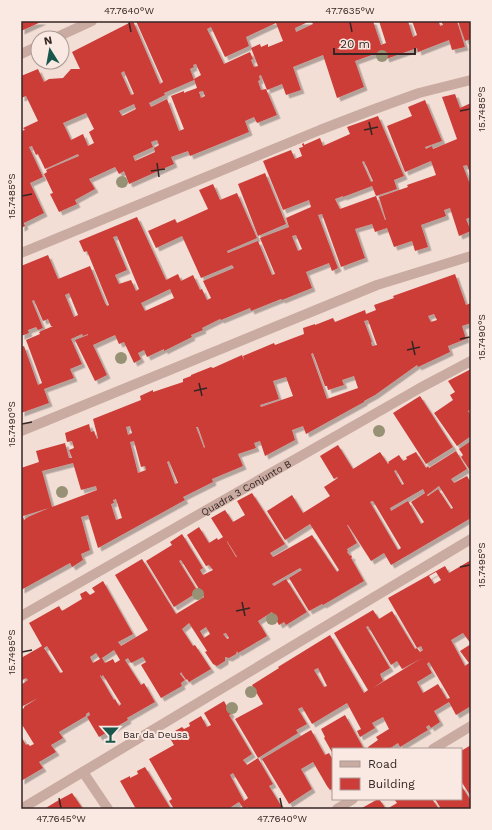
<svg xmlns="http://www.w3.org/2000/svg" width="492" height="830" font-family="'Work Sans',sans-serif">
	<defs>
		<filter id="shadow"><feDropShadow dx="3.5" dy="3.5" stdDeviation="0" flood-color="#0004"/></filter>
	</defs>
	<rect width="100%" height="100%" fill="#f2ded5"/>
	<path fill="#cc3c39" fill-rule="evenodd" filter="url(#shadow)" d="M 21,21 L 43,21 L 21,31 Z
		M 133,21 L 160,84 L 163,82 L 136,21 L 310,21 L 295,28 L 296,32 L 313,24 L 311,21 L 373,21 L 381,45 L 386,43 L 379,21 L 408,21 L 413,37 L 417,35 L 412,21 L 439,21 L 440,26 L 443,25 L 441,21 L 457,21 L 465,47 L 452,50 L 449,40 L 418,52 L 417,48 L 386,59 L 383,51 L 355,61 L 364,87 L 337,98 L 323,55 L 293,67 L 301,90 L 286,95 L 282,84 L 267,90 L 261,75 L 259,76 L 260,80 L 258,81 L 261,90 L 266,89 L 277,115 L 257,123 L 254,117 L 245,121 L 249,132 L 190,156 L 188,151 L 171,157 L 174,164 L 129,184 L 124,171 L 119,174 L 115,167 L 89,179 L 95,189 L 75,200 L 77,204 L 59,212 L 50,194 L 53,193 L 44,174 L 47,172 L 46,170 L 79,156 L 78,154 L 45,169 L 38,154 L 36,155 L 32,146 L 29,147 L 43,177 L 30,183 L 44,213 L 24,223 L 25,226 L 21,228 L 21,131 L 25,130 L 23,128 L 38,121 L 26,96 L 21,98 L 21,76 L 38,69 L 44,82 L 49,79 L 63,78 L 71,69 L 80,69 L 72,52 ZM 276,23 L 283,41 L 268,47 L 268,44 L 261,47 L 260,44 L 251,48 L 258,66 L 254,67 L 251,60 L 253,59 L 250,52 L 224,64 L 207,29 L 211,27 L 225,57 L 249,46 L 246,37 ZM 196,64 L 201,75 L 194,79 L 197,88 L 186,92 L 184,93 L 184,91 L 171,96 L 184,129 L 179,131 L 167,99 L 151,107 L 149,103 L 165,95 L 164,93 L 194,80 L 190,69 L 194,67 L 193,65 ZM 124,71 L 134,94 L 131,95 L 121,73 ZM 203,91 L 205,96 L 201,98 L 199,92 ZM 134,104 L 136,109 L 122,116 L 119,111 ZM 86,113 L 94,129 L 89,132 L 94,143 L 88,146 L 83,134 L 71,140 L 63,123 ZM 157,140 L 159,145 L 154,148 L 155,152 L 135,161 L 133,156 L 153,147 L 151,142 Z
		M 458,21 L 471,21 L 471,39 L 465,41 Z
		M 455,94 L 460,108 L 471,103 L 471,176 L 467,165 L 463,166 L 471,187 L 471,217 L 466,219 L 471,231 L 459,236 L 450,208 L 444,210 L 446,216 L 421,225 L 428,247 L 415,251 L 412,241 L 394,247 L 387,228 L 375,232 L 372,224 L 355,229 L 365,258 L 341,267 L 322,214 L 318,215 L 338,268 L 332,271 L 329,263 L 306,272 L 312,288 L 282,300 L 281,299 L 251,311 L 250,308 L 221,320 L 220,319 L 202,328 L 203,330 L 191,335 L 192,337 L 164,351 L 164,349 L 147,357 L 144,350 L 138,353 L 141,359 L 134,363 L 124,342 L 119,344 L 115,335 L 93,345 L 107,375 L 95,381 L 75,340 L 88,335 L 88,334 L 83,336 L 82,334 L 71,339 L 82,364 L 70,369 L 74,378 L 44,389 L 49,403 L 21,413 L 21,347 L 24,346 L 38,385 L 42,383 L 26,340 L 40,334 L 39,332 L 53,326 L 51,326 L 48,319 L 43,321 L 34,300 L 32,301 L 43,328 L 38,330 L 36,327 L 28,330 L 29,333 L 21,336 L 21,280 L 22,279 L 21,276 L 21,266 L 48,255 L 58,279 L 90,266 L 105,303 L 107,306 L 109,305 L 87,251 L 84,252 L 79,241 L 137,217 L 166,280 L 178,274 L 181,281 L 193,275 L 200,290 L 202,289 L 207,300 L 211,298 L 203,281 L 234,268 L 232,265 L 201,278 L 182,236 L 156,248 L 148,231 L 175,219 L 177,223 L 208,209 L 199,190 L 213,184 L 220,200 L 237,193 L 257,238 L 227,251 L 228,253 L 258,241 L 272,275 L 275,274 L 260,238 L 289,227 L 286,218 L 311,207 L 309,200 L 283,210 L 263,161 L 291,150 L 295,159 L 302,156 L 299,148 L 303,147 L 302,144 L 304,143 L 304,145 L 320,138 L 323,146 L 350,134 L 347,127 L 378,116 L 404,176 L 394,180 L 397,189 L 376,196 L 372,186 L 343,197 L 343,196 L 335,199 L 340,209 L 376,196 L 385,220 L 386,220 L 379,197 L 408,187 L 407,185 L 436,175 L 431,161 L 405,172 L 387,126 L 412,116 L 408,107 L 425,100 L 442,141 L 425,147 L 426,149 L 432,146 L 433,149 L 457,139 L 442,97 ZM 364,161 L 373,181 L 371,182 L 362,162 ZM 296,235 L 302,249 L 298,251 L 292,236 ZM 117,236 L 139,289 L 136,291 L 131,280 L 119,284 L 115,275 L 127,270 L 113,237 ZM 170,289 L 174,298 L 145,311 L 141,303 ZM 69,293 L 78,315 L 74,317 L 65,295 Z
		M 265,173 L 286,224 L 258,236 L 238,184 Z
		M 455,274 L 466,305 L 471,303 L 471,323 L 462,326 L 466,339 L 448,346 L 450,352 L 418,367 L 417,365 L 375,395 L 364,401 L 364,402 L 306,434 L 303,426 L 292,430 L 295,440 L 265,456 L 260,441 L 254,443 L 256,448 L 238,454 L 243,466 L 212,479 L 213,482 L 183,497 L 185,500 L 98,548 L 88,515 L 81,517 L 90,550 L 81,554 L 83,560 L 72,567 L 70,563 L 21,590 L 21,468 L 39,462 L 36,451 L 65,443 L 69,458 L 72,458 L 69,450 L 74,448 L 72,441 L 67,442 L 65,433 L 89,424 L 91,432 L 94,431 L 97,439 L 98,438 L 93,419 L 141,400 L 140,396 L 153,390 L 153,392 L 183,382 L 183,379 L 191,376 L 191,375 L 211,367 L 213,368 L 242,355 L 244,360 L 243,356 L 274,343 L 275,345 L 304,334 L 303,328 L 315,324 L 315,325 L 333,318 L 335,322 L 365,310 L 366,314 L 376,310 L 374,305 L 394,298 L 393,296 ZM 434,314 L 437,320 L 431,322 L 428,316 ZM 368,320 L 377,345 L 372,346 L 371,342 L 372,342 L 364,321 ZM 313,353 L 325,386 L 327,386 L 328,390 L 344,385 L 342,380 L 354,376 L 358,388 L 327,399 L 311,354 ZM 286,377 L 293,396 L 261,407 L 260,405 L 279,399 L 273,381 ZM 130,426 L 132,433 L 128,435 L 126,427 ZM 196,427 L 198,427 L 205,447 L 204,448 ZM 134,441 L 141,467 L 145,466 L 146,470 L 138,473 L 130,442 ZM 169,461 L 178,483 L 175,484 L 167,462 ZM 73,463 L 81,490 L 96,486 L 97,490 L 52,507 L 42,471 ZM 116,499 L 122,518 L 116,520 L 111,504 L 114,503 L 113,500 ZM 49,508 L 28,517 L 24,520 L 23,516 Z
		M 471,369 L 471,409 L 468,411 L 471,416 L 471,436 L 457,446 L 434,413 L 453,400 L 450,395 L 455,392 L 448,381 Z
		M 420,396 L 453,447 L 426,464 L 393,413 Z
		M 471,441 L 471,472 L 461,457 L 463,455 L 459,449 Z
		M 338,445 L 353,469 L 380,452 L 388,464 L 389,463 L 388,462 L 399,455 L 403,461 L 407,459 L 406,457 L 416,452 L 426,468 L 428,466 L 429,468 L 456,451 L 467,469 L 451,479 L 454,483 L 467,476 L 471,483 L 471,518 L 391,565 L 384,553 L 371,561 L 348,525 L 347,525 L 357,543 L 347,549 L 348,551 L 347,552 L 350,556 L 351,555 L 352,557 L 351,558 L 364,581 L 323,605 L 322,604 L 309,611 L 289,578 L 302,570 L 300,568 L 272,584 L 274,586 L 286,579 L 307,612 L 286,625 L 284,622 L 279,625 L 272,612 L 258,621 L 267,636 L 238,653 L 237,651 L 236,654 L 229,658 L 225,657 L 225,661 L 217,666 L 213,664 L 205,652 L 207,651 L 189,623 L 182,629 L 193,646 L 195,645 L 211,669 L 189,682 L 187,679 L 186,680 L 181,672 L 180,674 L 185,680 L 181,683 L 182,686 L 161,698 L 141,665 L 146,662 L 143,657 L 131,663 L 128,658 L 125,660 L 141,685 L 144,683 L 155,702 L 127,718 L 128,720 L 99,737 L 87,717 L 90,715 L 89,712 L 86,714 L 86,716 L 59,732 L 63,738 L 51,745 L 56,752 L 39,762 L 43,768 L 21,781 L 21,736 L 26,745 L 28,744 L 30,746 L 34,744 L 21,723 L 21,710 L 24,708 L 24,707 L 38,698 L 21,707 L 21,685 L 28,680 L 26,678 L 21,681 L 21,658 L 42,646 L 29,623 L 59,606 L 62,611 L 82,599 L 80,594 L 86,591 L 90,595 L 95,592 L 92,588 L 103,581 L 133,634 L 118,642 L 121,646 L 148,630 L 115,575 L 142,559 L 176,614 L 204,597 L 181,560 L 179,561 L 198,592 L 174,607 L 146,561 L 172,545 L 170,542 L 182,534 L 203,568 L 200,570 L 203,575 L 213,570 L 209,565 L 206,566 L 187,535 L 199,527 L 209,543 L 217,538 L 218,540 L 223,537 L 211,518 L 225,510 L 233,522 L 245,515 L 237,501 L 252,493 L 285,544 L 270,553 L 273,557 L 312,535 L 337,572 L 339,570 L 310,524 L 285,540 L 267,511 L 292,495 L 303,513 L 330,496 L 324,487 L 338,478 L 337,477 L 334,479 L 320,456 ZM 396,470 L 404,484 L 402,485 L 394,471 ZM 439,486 L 453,508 L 451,509 L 438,489 L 428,496 L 427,495 ZM 423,489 L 425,493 L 411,502 L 424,522 L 421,524 L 408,501 L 391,511 L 390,508 ZM 372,501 L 373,501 L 401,548 L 398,550 L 370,502 ZM 227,541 L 237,557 L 236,557 L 227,542 ZM 206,627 L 210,634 L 204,638 L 200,631 ZM 226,633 L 229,638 L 227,639 L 223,634 ZM 47,646 L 63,672 L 60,673 L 44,648 ZM 114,650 L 120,660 L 115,663 L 113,659 L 105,663 L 102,658 ZM 96,653 L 100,659 L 93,663 L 90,657 ZM 101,675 L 101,677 L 103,675 L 121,704 L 119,706 L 115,699 L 114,700 L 100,676 Z
		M 471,560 L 471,706 L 456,715 L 449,702 L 434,711 L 440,722 L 431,728 L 429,725 L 426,727 L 428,730 L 400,747 L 398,743 L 389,749 L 369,749 L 368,747 L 378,740 L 376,737 L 389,729 L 383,717 L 372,723 L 375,728 L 360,737 L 357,731 L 361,729 L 347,703 L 312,724 L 302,707 L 298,709 L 307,724 L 296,730 L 298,733 L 258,758 L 235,719 L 263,704 L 252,685 L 279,668 L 278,667 L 330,635 L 364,693 L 368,690 L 334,633 L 373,610 L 379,619 L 392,611 L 415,649 L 417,648 L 420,652 L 423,650 L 421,646 L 417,648 L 388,598 L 445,566 L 449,573 ZM 436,572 L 441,580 L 434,584 L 429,576 ZM 368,626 L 391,665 L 397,661 L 402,669 L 422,658 L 373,688 L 383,681 L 380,674 L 390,668 L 366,627 ZM 463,633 L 471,644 L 460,651 L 469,663 L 465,666 L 451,640 ZM 429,662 L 450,698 L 447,699 L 438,684 L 423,693 L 417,682 L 432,673 L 427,664 ZM 318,668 L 327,686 L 324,687 L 314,670 Z
		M 224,701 L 231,714 L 229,715 L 252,754 L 243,760 L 247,765 L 258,758 L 273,784 L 269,786 L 283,809 L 249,809 L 248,807 L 244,809 L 239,802 L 228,809 L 174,809 L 169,801 L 172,799 L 149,759 L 174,745 L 168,735 L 182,727 L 184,729 L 190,726 L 189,723 L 201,716 L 207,727 L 211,725 L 204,713 ZM 233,773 L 248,798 L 244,801 L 230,775 Z
		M 345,715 L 364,749 L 333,749 L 333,754 L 324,738 L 325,737 L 321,729 Z
		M 311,730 L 325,755 L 329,753 L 333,760 L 333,788 L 330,790 L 327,786 L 313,762 L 301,769 L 312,789 L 289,804 L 262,759 Z
		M 471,745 L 471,797 L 461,781 L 461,751 Z
		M 145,767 L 171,809 L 136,809 L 120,781 L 130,776 L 130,778 L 138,774 L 137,771 Z
		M 461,785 L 471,801 L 471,809 L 441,809 L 435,799 L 461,799 Z
		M 72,793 L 83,809 L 44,809 L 59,800 Z
		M 378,799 L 379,799 L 386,809 L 362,808 Z
		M 394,799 L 432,799 L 439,809 L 387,809 L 397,803 Z"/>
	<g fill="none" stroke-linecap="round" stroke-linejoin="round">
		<g stroke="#caaba1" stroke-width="10">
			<path d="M 55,38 L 92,21"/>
			<path d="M 21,54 L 38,46"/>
			<path d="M 21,253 L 320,130 L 372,110 L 419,93 L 471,80"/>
			<path d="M 21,431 L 377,285 L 471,256"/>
			<path id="s1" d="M 21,616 L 420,388 L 471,361"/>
			<path d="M 433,749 L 471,726"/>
			<path d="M 83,772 L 108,809"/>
			<path d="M 21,809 L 471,539"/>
			<path d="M 337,809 L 353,799"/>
		</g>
	</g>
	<g fill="#979275">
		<circle cx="382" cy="56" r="6"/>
		<circle cx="122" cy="182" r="6"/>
		<circle cx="121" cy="358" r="6"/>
		<circle cx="379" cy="431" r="6"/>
		<circle cx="62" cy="492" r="6"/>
		<circle cx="198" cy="594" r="6"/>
		<circle cx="272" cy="619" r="6"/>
		<circle cx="251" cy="692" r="6"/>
		<circle cx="232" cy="708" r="6"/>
	</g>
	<path fill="none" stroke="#342624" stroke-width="1.5" d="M 129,22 L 131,32M 350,22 L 352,32M 460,111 L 470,109M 369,122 L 372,135M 364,130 L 378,127M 157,163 L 159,177M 151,171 L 165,169M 22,196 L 32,194M 460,339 L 470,337M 412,341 L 415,355M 407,350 L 420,347M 199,383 L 202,396M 194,391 L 207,388M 22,424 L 32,422M 460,567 L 470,565M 242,602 L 245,616M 236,611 L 250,608M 22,652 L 32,650M 59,798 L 61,808M 280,798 L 282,808"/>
	<defs>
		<symbol id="bar-bare" viewBox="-9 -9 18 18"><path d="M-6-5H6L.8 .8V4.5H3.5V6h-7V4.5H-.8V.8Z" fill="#19574d" stroke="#fae9e2" stroke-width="2.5" paint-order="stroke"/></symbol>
	</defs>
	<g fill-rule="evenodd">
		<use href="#bar-bare" x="98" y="722" width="25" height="25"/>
	</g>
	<g text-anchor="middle" stroke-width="4" stroke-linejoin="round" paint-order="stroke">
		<g font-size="10" fill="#342624" stroke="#fae9e2">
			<text dy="4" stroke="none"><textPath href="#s1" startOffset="259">Quadra 3 Conjunto B</textPath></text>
		</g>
		<g font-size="10" fill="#342624" stroke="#fae9e2" text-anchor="start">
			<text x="123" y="738">Bar da Deusa</text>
		</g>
	</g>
	<rect width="492" height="830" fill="none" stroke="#fae9e2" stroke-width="44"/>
	<rect x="332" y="748" width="130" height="52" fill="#fae9e2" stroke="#ab9b96"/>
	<rect x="340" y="761" width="20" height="6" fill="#caaba1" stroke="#ab9b96"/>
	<text x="368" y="768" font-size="12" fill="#342624">Road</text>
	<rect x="340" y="778" width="20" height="12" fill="#cc3c39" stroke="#ab9b96"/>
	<text x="368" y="788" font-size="12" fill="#342624">Building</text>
	<g transform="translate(50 50) rotate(349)"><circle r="19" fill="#fae9e2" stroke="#ab9b96"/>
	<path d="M0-3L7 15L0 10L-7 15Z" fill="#19574d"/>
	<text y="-6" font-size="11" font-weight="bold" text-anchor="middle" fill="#342624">N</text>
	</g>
	<path d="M334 48v6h81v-6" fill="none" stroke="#342624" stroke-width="2"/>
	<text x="340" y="48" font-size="12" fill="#342624" stroke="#fae9e2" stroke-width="3" paint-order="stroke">20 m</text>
	<rect x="22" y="22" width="448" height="786" fill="none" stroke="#342624" stroke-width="1.5"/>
	<g font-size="10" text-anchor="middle" fill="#342624">
		<text x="129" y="14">47.7640°W</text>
		<text x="350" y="14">47.7635°W</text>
		<text transform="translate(481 109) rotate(-90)" y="4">15.7485°S</text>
		<text transform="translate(11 196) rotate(-90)" y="4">15.7485°S</text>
		<text transform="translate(481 337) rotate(-90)" y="4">15.7490°S</text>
		<text transform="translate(11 424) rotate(-90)" y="4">15.7490°S</text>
		<text transform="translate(481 565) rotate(-90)" y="4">15.7495°S</text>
		<text transform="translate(11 652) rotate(-90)" y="4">15.7495°S</text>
		<text x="61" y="822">47.7645°W</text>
		<text x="282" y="822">47.7640°W</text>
	</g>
</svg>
